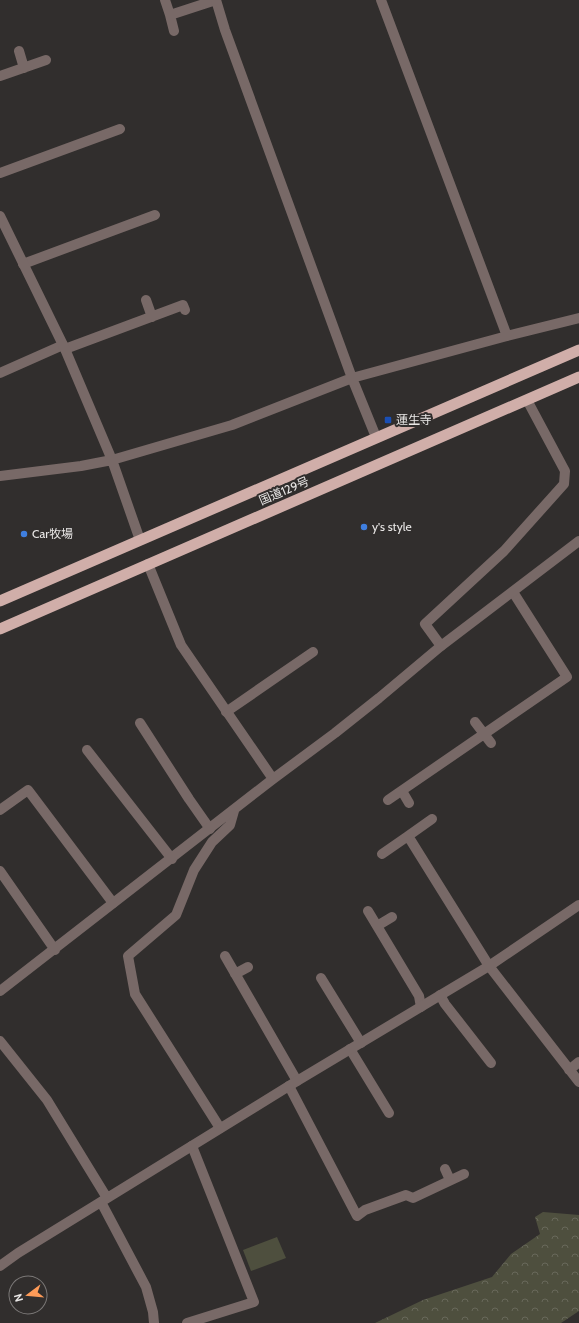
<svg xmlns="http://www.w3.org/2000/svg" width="579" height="1323" font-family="Cabin,'Noto Sans JP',sans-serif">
	<defs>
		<pattern id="forest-crowns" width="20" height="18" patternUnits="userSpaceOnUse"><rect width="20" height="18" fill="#4e4f3e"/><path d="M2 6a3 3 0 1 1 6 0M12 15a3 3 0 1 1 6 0" fill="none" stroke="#68685a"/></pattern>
	</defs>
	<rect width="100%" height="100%" fill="#312e2d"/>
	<path fill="url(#forest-crowns)" d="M 543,1212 L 579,1215 L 579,1311 L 561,1323 L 375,1323 L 423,1300 L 492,1277 L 511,1254 L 540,1234 L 535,1217 Z"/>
	<path fill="#4e4f3e" d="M 277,1237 L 286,1258 L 251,1271 L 243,1250 Z"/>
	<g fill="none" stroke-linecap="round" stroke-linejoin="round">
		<path stroke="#786967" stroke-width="10" d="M 165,0 L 170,15
			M 174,31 L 170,15 L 216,0
			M 19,51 L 24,68
			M 0,76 L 46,60
			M 0,173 L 120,129
			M 23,264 L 155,215
			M 146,300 L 152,317
			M 65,349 L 183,305 L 185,310
			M 0,373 L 63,345
			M 441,646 L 425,624 L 504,551 L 564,484 L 565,471 L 527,400
			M 226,712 L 313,652
			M 475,722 L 491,743
			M 140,723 L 189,799 L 210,829
			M 87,750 L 172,859
			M 402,791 L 409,803
			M 388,800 L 567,677 L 513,592
			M 0,810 L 28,790 L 113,903
			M 432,819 L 408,836 L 489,966 L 579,1082
			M 382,854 L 408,836
			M 368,911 L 419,996 L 421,1007
			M 377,926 L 392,917
			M 225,956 L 297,1081
			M 235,974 L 248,967
			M 321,978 L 361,1043
			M 440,995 L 445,1004 L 491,1063
			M 350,1049 L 389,1113
			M 569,1070 L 579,1062
			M 289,1086 L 357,1216 L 365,1210 L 406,1195 L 413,1198 L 464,1174
			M 220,1128 L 135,994 L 128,956 L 176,915 L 194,870 L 212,842 L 230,825 L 234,811
			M 445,1169 L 450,1180
			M 187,1323 L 254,1302 L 192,1146"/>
		<path stroke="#786967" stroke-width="10" d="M 216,0 L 225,30 L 352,378 L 376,437
			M 381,0 L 507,336
			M 0,216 L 65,349 L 112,460 L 140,540
			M 0,476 L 81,466 L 112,460 L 232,425 L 352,378 L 507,336 L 579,318
			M 148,564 L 181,645 L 273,779
			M 0,871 L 55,950
			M 0,991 L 273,779 L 335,733 L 379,698 L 441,646 L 579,541
			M 0,1041 L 47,1100 L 107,1198
			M 101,1202 L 146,1287 L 153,1312 L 154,1323
			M 0,1266 L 18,1253 L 297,1081 L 489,966 L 579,905"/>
		<path stroke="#d0aea9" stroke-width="11" d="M 0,601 L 579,350
			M 0,629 L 579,377"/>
	</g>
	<rect fill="#1a4fb4" stroke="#312e2d" stroke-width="1.5" x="384" y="416" width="8" height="8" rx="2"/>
	<g fill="#3f7fe0" stroke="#312e2d" stroke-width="1.5">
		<circle cx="364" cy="527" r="4"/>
		<circle cx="24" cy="534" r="4"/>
	</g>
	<g text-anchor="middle" stroke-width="4" stroke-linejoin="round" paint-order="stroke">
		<g font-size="12" fill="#eae8e7" stroke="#312e2d" text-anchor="start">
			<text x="396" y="424">蓮生寺</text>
			<text x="372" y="531">y's style</text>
			<text x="32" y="538">Car牧場</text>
		</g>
		<g font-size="12" fill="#eae8e7" stroke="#312e2d">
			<text transform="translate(284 491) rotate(-23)" y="4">国道129号</text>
		</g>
	</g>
	<g transform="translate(28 1295) rotate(254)"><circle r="19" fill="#312e2d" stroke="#7b7877"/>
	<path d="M0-3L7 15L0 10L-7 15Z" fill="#fe9b58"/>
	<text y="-6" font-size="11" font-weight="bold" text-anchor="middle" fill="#eae8e7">N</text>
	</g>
</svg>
